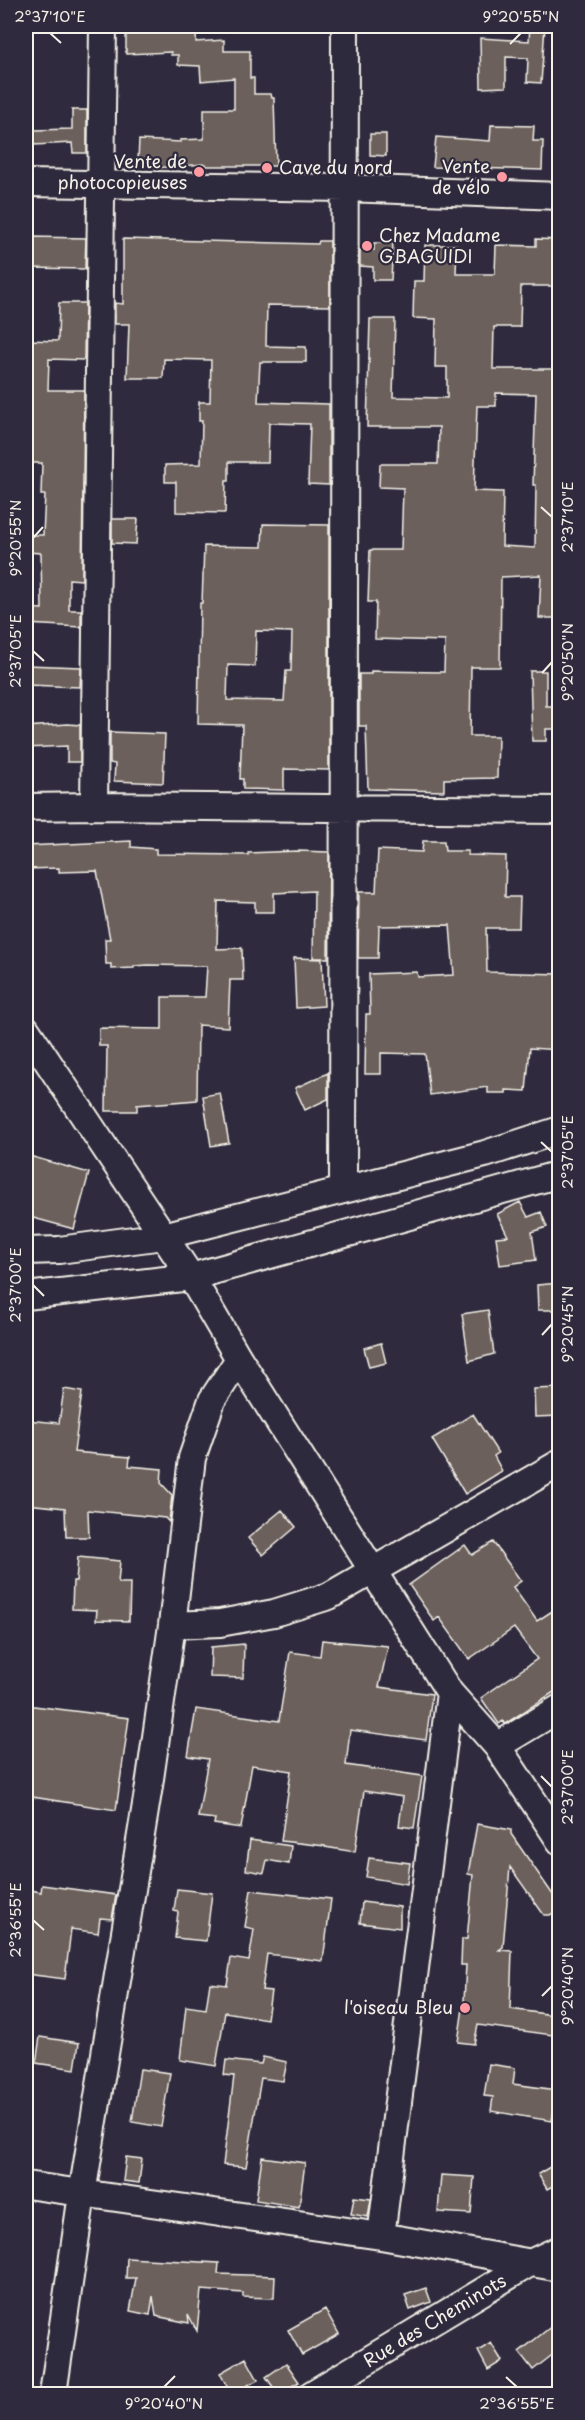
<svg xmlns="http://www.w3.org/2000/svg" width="585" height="2420" font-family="'Playpen Sans',sans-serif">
	<rect width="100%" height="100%" fill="#2f2a3d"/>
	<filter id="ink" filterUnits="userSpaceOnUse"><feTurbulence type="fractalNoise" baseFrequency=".0167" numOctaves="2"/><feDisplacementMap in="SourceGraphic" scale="12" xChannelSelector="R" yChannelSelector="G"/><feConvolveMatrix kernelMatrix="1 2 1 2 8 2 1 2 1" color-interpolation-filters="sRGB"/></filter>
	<g filter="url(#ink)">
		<path fill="#6c605b" stroke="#f4f1e8" stroke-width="1.5" fill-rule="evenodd" d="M 143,26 L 197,26 L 196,42 L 224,40 L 224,51 L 250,51 L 250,78 L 254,78 L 254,94 L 271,94 L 272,98 L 274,98 L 276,166 L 205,166 L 205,164 L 155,168 L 156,161 L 138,160 L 139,140 L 181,142 L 180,140 L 204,139 L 204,109 L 234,109 L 234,78 L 201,81 L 200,66 L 178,65 L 178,55 L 171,55 L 171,52 L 126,54 L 126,33 L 143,32 Z
			M 530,26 L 545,26 L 541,83 L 527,82 L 528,58 L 506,57 L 506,87 L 481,88 L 480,38 L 529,41 Z
			M 72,110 L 87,110 L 87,153 L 73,153 L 72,143 L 34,145 L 34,130 L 72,129 Z
			M 491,125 L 534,126 L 533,141 L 543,141 L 542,170 L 433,167 L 436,137 L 490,141 Z
			M 370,134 L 386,134 L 386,156 L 370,155 Z
			M 30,237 L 86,238 L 85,269 L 29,268 Z
			M 123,239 L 318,244 L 319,241 L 330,241 L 330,306 L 267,305 L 266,346 L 306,347 L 306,362 L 260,362 L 258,402 L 329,404 L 329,485 L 308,484 L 310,424 L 269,423 L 268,462 L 229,462 L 229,481 L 226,481 L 225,513 L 176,512 L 176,482 L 165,482 L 165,465 L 201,464 L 202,421 L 199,421 L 199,402 L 210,402 L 211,360 L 164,359 L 163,378 L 127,378 L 129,324 L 115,324 L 115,303 L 123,304 Z
			M 536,239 L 560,240 L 560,286 L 521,286 L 520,327 L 494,327 L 493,369 L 560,369 L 560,618 L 539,618 L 541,575 L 501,577 L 500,667 L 471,667 L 470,736 L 498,736 L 497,778 L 444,779 L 444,791 L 368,789 L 366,726 L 359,726 L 359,674 L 371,674 L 371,671 L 444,672 L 445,641 L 375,639 L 376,602 L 368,602 L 370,550 L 401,550 L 403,488 L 379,487 L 380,464 L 438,464 L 439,427 L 367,427 L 370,319 L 395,319 L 393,397 L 447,398 L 447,367 L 435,367 L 436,319 L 413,318 L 414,281 L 424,281 L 425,245 L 457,245 L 456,274 L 495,274 L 496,245 L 536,246 ZM 496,393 L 536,394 L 533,485 L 536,485 L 535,548 L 502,546 L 503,492 L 474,491 L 477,406 L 496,406 Z
			M 374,243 L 393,243 L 391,280 L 373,280 L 373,267 L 360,266 L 360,250 L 374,250 Z
			M 59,303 L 85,303 L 84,360 L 49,359 L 48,390 L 84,390 L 82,580 L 69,579 L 69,610 L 81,610 L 81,627 L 26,624 L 26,608 L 42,609 L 41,553 L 26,552 L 26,535 L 43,535 L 45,495 L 41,495 L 42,463 L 26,463 L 26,340 L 58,341 Z
			M 112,519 L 138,519 L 136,544 L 112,543 Z
			M 263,524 L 329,525 L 329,770 L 284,769 L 284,790 L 243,789 L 243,779 L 240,779 L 242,725 L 198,724 L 200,603 L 202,603 L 204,546 L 262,547 ZM 256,631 L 292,632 L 291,671 L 286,671 L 284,701 L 227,700 L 228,665 L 255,666 Z
			M 26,665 L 81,667 L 80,687 L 26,685 Z
			M 530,671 L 546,671 L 546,706 L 560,706 L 560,729 L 546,729 L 546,741 L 532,741 Z
			M 68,724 L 80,725 L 80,762 L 67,762 L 67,746 L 26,748 L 26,727 Z
			M 110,732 L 165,734 L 163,783 L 114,781 L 115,764 L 110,763 Z
			M 131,841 L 131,847 L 156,849 L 156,854 L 248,855 L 248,853 L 297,851 L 329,852 L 328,958 L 313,958 L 314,891 L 274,893 L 274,912 L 255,912 L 255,902 L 218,901 L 217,949 L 242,948 L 243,980 L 230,980 L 228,1027 L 198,1025 L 197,1100 L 137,1105 L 137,1111 L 106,1111 L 107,1046 L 99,1046 L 99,1028 L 162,1029 L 162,997 L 205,997 L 207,966 L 148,965 L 134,966 L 134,968 L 111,969 L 111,964 L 106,964 L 105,939 L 110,939 L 97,871 L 59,872 L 59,868 L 26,869 L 26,846 Z
			M 423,841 L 444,841 L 445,851 L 468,851 L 468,855 L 506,856 L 505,897 L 520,897 L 519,928 L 486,928 L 487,972 L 560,974 L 560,1050 L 530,1048 L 526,1091 L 506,1090 L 506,1093 L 488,1093 L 488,1087 L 430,1095 L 425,1054 L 381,1053 L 381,1074 L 365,1074 L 366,1014 L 370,1014 L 369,974 L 417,972 L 418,977 L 454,975 L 450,925 L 379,926 L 378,958 L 358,958 L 359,892 L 376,892 L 378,850 L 422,852 Z
			M 294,958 L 322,959 L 324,1006 L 296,1008 Z
			M 328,1073 L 328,1099 L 305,1110 L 295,1088 Z
			M 220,1093 L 229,1143 L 211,1146 L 203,1096 Z
			M 26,1155 L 89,1173 L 74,1229 L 26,1216 Z
			M 520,1202 L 528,1217 L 541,1212 L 547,1227 L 532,1232 L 536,1260 L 500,1265 L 496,1237 L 508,1236 L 497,1214 Z
			M 560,1283 L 560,1310 L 538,1310 L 537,1285 Z
			M 488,1310 L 494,1354 L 469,1361 L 462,1314 Z
			M 381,1343 L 386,1363 L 369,1367 L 364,1348 Z
			M 560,1388 L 560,1416 L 535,1417 L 534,1389 Z
			M 64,1389 L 82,1392 L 74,1452 L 130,1457 L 129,1466 L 162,1469 L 161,1483 L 172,1495 L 169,1522 L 165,1518 L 88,1510 L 89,1537 L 66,1537 L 65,1508 L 26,1504 L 26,1420 L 59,1423 Z
			M 473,1414 L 498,1453 L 494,1456 L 502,1471 L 465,1494 L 432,1439 Z
			M 282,1510 L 296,1527 L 263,1555 L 248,1538 Z
			M 493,1542 L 521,1581 L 513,1587 L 537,1621 L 560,1606 L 560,1688 L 522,1713 L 505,1724 L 503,1721 L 499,1724 L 481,1698 L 537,1659 L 514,1628 L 469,1659 L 439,1617 L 434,1621 L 409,1585 L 465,1545 L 472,1555 Z
			M 78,1557 L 120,1561 L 118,1583 L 130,1583 L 129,1621 L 96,1620 L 97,1610 L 72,1609 L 73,1581 L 76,1581 Z
			M 322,1640 L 388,1646 L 379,1687 L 432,1694 L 426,1740 L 350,1730 L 346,1765 L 422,1776 L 414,1828 L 399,1826 L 403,1797 L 364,1791 L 355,1852 L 325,1847 L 325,1846 L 281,1841 L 291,1771 L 252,1765 L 241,1828 L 214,1824 L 215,1819 L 198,1817 L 208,1759 L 188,1756 L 196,1709 L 279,1721 L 290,1652 L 320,1656 Z
			M 244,1644 L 243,1678 L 210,1677 L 211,1647 Z
			M 26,1705 L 129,1718 L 116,1810 L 26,1796 Z
			M 477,1824 L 511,1830 L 511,1834 L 560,1905 L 560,1908 L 550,1915 L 544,1915 L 510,1867 L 503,1947 L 499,1950 L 512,1951 L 510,2009 L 560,2016 L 560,2036 L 478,2025 L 474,2044 L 458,2042 L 464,2001 L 466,1965 L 461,1965 L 462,1939 L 467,1939 L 473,1875 L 468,1874 Z
			M 250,1840 L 291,1846 L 289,1864 L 267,1860 L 264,1873 L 246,1870 Z
			M 369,1858 L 410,1863 L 407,1884 L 366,1877 Z
			M 42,1885 L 116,1895 L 112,1919 L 100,1918 L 98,1933 L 71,1929 L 65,1979 L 26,1974 L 26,1889 L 41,1892 Z
			M 177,1889 L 212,1893 L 206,1941 L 175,1938 L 178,1912 L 174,1911 Z
			M 251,1890 L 331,1899 L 323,1961 L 267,1954 L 262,1990 L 271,1991 L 267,2019 L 225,2012 L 216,2066 L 180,2060 L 186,2006 L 206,2009 L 210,1983 L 227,1985 L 231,1958 L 249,1961 L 254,1929 L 245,1927 Z
			M 362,1902 L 400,1907 L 400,1928 L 360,1923 Z
			M 40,2037 L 79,2043 L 75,2069 L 36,2063 Z
			M 263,2057 L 287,2062 L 283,2081 L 261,2078 L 246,2167 L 223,2165 L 234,2076 L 224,2075 L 226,2060 L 261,2064 Z
			M 489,2064 L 515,2068 L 513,2084 L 557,2090 L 552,2121 L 491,2111 L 493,2097 L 484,2096 Z
			M 140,2069 L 170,2073 L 161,2127 L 132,2122 Z
			M 126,2157 L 142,2159 L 139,2183 L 123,2181 Z
			M 262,2157 L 305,2163 L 299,2207 L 256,2200 Z
			M 560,2161 L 560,2182 L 547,2189 L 538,2174 Z
			M 441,2175 L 474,2177 L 471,2214 L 438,2212 Z
			M 354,2197 L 371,2199 L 368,2217 L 351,2214 Z
			M 127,2258 L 219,2263 L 218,2274 L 275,2276 L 274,2298 L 243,2297 L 243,2293 L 201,2290 L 197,2331 L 188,2314 L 189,2323 L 156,2316 L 153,2296 L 150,2315 L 130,2311 L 136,2278 L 126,2278 Z
			M 426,2288 L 431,2302 L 410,2310 L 405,2295 Z
			M 325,2309 L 339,2334 L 302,2355 L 288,2330 Z
			M 552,2326 L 560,2336 L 560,2349 L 533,2370 L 519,2352 Z
			M 491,2343 L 502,2361 L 488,2370 L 478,2351 Z
			M 246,2358 L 258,2380 L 231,2394 L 220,2373 Z
			M 286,2363 L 299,2382 L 278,2394 L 266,2377 Z"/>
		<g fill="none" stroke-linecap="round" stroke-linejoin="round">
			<defs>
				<path id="minor" d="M 26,183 L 345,188 L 560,196
					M 94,806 L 103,26
					M 26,807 L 94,806 L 560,810
					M 26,1029 L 191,1277 L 239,1359 L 450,1693 L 497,1746 L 560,1841
					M 343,1189 L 345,26
					M 26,1251 L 59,1250 L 163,1236 L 485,1154 L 560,1130
					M 26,1296 L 191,1277 L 560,1174
					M 172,1625 L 220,1623 L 274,1613 L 329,1596 L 560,1463
					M 497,1746 L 560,1708
					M 26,2185 L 381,2236 L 560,2268
					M 381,2236 L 450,1693
					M 53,2394 L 82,2194 L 149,1786 L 172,1625 L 192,1458 L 212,1400 L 239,1359
					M 312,2394 L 530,2263 L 560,2249"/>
			</defs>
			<use href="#minor" stroke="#f4f1e8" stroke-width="30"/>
			<use href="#minor" stroke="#2f2a3d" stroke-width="26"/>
		</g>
	</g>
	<path fill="none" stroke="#f4f1e8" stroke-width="2" d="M 50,33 L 61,43M 510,44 L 521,33M 541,507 L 552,517M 33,538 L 43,527M 33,651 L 44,661M 542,673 L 552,662M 541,1142 L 552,1152M 33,1285 L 44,1296M 542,1335 L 552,1324M 541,1776 L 552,1787M 33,1920 L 44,1930M 542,1996 L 552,1986M 506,2377 L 517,2387M 164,2387 L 175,2376"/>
	<g fill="#ff9aa2" stroke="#2f2a3d" stroke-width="2">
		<circle cx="267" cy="168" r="6"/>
		<circle cx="199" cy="172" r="6"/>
		<circle cx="502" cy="177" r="6"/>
		<circle cx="367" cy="246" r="6"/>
		<circle cx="465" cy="2008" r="6"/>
	</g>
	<g text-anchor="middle" stroke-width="4.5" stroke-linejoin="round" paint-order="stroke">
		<g font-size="18" fill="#f4f1e8" stroke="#2f2a3d" text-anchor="end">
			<text x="187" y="168">Vente de<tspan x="187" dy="21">photocopieuses</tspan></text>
			<text x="490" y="173">Vente<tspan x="490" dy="21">de vélo</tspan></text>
			<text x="279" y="174" text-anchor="start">Cave du nord</text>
			<text x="379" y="242" text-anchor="start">Chez Madame<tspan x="379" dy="21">GBAGUIDI</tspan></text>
			<text x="453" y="2014">l'oiseau Bleu</text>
		</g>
		<g font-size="18" fill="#f4f1e8" stroke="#2f2a3d">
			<text transform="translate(435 2321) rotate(-31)" y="6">Rue des Cheminots</text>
		</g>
	</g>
	<rect width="585" height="2420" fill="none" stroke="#2f2a3d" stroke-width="66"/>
	<rect x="33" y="33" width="519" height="2354" fill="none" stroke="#f4f1e8" stroke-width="2"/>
	<g font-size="15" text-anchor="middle" fill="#f4f1e8">
		<text x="50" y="22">2°37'10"E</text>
		<text x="521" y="22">9°20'55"N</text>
		<text transform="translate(568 517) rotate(-90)" y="5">2°37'10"E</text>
		<text transform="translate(16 538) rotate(-90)" y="5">9°20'55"N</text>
		<text transform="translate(16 651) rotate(-90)" y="5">2°37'05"E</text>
		<text transform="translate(568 662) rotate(-90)" y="5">9°20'50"N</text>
		<text transform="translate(568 1152) rotate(-90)" y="5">2°37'05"E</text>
		<text transform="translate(16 1285) rotate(-90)" y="5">2°37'00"E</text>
		<text transform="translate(568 1324) rotate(-90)" y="5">9°20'45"N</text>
		<text transform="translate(568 1787) rotate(-90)" y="5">2°37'00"E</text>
		<text transform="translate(16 1920) rotate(-90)" y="5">2°36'55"E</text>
		<text transform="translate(568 1986) rotate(-90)" y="5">9°20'40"N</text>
		<text x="164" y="2409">9°20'40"N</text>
		<text x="517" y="2409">2°36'55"E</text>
	</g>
</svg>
